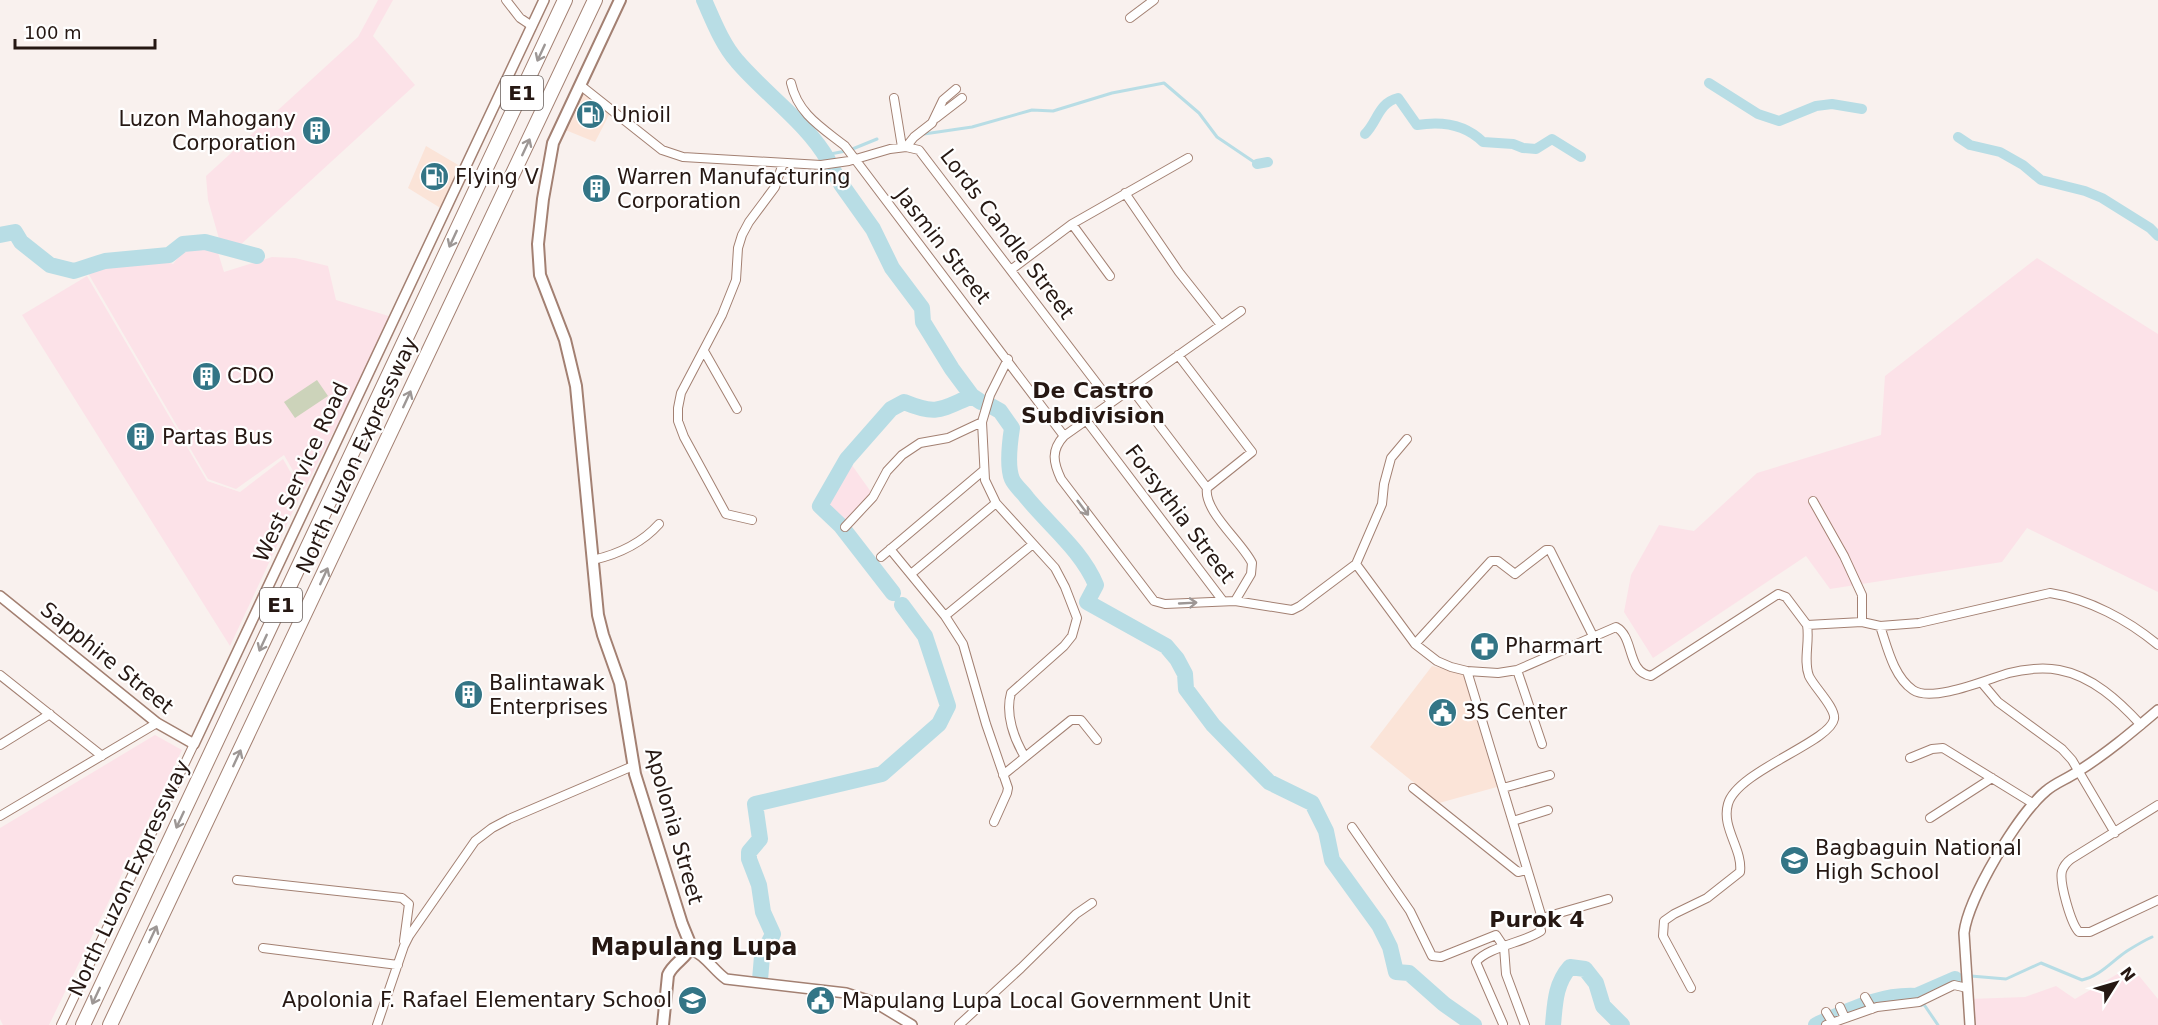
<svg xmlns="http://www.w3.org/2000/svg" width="2158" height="1025" font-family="'DejaVu Sans',sans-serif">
	<rect width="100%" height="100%" fill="#f9f1ee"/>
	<path fill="#fbe4d8" d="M 582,93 L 610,113 L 595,142 L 563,129 Z
		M 426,146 L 460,166 L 442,209 L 408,188 Z
		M 1432,666 L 1463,673 L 1497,787 L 1439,803 L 1370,747 Z"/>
	<path fill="#fce2e8" d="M 378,0 L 393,0 L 373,36 L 415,85 L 237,248 L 220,242 L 208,200 L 206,176 L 358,37 Z
		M 187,246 L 216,246 L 224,272 L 272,257 L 295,258 L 328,266 L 336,300 L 392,317 L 304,490 L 284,455 L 236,489 L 208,479 L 85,268 L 155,257 L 173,264 Z
		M 2037,258 L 2158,334 L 2158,592 L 2027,528 L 2002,562 L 1830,589 L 1806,556 L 1653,658 L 1624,612 L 1631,575 L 1659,525 L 1694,531 L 1757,473 L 1881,435 L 1885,376 Z
		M 87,276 L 207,481 L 240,492 L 283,459 L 302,492 L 230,646 L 22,315 Z
		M 849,461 L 871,492 L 842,524 L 823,505 Z
		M 155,735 L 182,750 L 49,1025 L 3,1025 L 0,1019 L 0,828 Z
		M 2131,966 L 2158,999 L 2158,1025 L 1970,1025 L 1969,999 L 2025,997 L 2056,986 L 2075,999 Z"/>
	<path fill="#ccd3ba" d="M 317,380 L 328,396 L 295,418 L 284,402 Z"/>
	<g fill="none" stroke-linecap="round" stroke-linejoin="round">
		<path stroke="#b8dde5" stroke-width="3" d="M 924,134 L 972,127 L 1032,110 L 1053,111 L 1112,93 L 1164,83 L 1199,113 L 1217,137 L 1257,164
			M 850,150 L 877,139
			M 825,155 L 846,151
			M 1955,979 L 1971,976 L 2006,979 L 2041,963 L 2082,980 C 2100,976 2112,961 2127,951 C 2135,946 2143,941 2152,937
			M 1925,1006 L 1938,1025"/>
		<path stroke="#b8dde5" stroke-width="10" d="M 1709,83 L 1758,114 L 1779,121 L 1816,106 L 1832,104 L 1862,109
			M 1365,134 C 1378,121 1378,103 1398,98 L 1417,125 C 1441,121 1465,124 1483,142 L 1513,144 L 1523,148 L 1536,149 L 1552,139 L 1581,157
			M 1958,137 L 1970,145 L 2000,152 L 2023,165 L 2041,180 L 2085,191 L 2102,198 L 2150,228 L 2158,236
			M 1257,164 L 1268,162"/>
		<path stroke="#b8dde5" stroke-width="16" d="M 704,0 C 713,20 722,44 737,61 C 764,93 807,123 828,160
			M 833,170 L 841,184 L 873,229 L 892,268 L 922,308 L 923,322 L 952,369 L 972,396 L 981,402
			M 0,235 L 15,232 L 21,242 L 50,265 L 74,271 L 105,261 L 169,255 L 183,244 L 205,242 L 257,256
			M 991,406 L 1000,411 L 1012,428 C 1010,441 1007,467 1012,479 C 1015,486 1023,492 1027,498 C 1050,526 1082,551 1096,585 L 1087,602 L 1166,646 L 1177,659 L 1185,674 L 1186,689 L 1213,725 L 1269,782 L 1312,803 L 1326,831 L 1332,860 L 1379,925 L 1390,947 L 1396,972 L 1409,973 L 1444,1004 L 1474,1025
			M 893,593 L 841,526 L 820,506 L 847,459 L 891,409 L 904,402 C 938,416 941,409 972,396
			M 760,980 L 762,956 L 773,934 L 763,912 L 759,885 L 749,859 L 749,852 L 760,839 L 755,804 L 882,774 L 939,724 L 948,706 L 925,636 L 902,605
			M 1916,996 L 1955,979
			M 1553,1025 C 1555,1004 1555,984 1570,967 L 1585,969 L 1596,983 L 1603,1006 L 1622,1025
			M 1816,1025 C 1849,1011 1880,994 1916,996 L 1920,999"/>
		<defs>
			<path id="minor" d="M 506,0 L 520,18 L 532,26
				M 1130,18 L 1154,0
				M 791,83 C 798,114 821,127 845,146 L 1064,436
				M 580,85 L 662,150 L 683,157 L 821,165 L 849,161 L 890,149 L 906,147 L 919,150 L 1111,402
				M 894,98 L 902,147
				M 936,118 L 962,98
				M 906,147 L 914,137 L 932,123 L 943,100 L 956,89
				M 1125,193 L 1179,272 L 1221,325
				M 1072,224 L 1110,276
				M 1012,269 L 1072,224 L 1188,158
				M 1241,311 L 1064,436 C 1051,450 1053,462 1061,479 L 1154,601 L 1165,604 L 1235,601 L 1292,610 L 1300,606 L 1356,564 L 1382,504 L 1384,484 L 1391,458 L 1407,439
				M 704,351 L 737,409
				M 1178,355 L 1252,452 L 1207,488
				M 1008,359 L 990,395 L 982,422 L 985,480 L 996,503 L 1055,568 L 1065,587 L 1077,618 L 1072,636 L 1064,646 L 1011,693 C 1005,714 1014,739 1025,757
				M 1131,388 L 1207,488 C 1203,511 1242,542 1252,563 L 1251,574 L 1235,601
				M 1086,420 L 1223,601
				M 1813,501 L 1844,556 L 1862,595 L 1862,622
				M 752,520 L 726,514 L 684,437 L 678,421 L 678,408 L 681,393 L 722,315 L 736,280 L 738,248 L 742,235 L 749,222 L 775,187 L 783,163
				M 845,527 L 873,497 L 887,471 L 902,455 L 920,443 L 948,438 L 982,422
				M 890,549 L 945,616 L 963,644 L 986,724 L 1008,788 L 1007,793 L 994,822
				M 881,557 L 984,470
				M 593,560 C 619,554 641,544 659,524
				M 1356,564 L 1415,644 L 1437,661 L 1451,667 L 1467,671 L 1498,673 L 1517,670 L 1616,627 C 1635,637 1626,672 1651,676 L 1778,594 L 1786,597 L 1807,625
				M 911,574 L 996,503
				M 945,616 L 1033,544
				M 1880,626 C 1887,646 1893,676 1913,690 C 1932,703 1988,679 2009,673 C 2024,669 2044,667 2059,670 C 2092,676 2119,701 2141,725
				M 1415,644 L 1491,561 L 1498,561 L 1515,574 L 1546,550 L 1550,550 L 1593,636
				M 1517,670 L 1542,744
				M 1467,671 L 1542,918 L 1539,923 L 1541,931 C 1526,942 1487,947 1476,962 L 1503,1024
				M 0,675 L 102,756
				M 1982,683 L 1998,702 L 2062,749 L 2072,760 L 2115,833
				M 0,745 L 50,714
				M 1910,758 L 1932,749 L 1943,748 L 2034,804
				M 1003,775 L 1071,720 L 1081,720 L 1097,740
				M 1413,788 L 1518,872 L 1527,870
				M 1503,788 L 1550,775
				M 2158,805 L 2071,859 C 2067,862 2064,865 2062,871 C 2059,882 2071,924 2079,932 L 2090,932 L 2158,900
				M 0,816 L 157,723
				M 1930,818 L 1992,778
				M 1513,821 L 1548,810
				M 1352,827 L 1410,911 L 1432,956 L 1441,957 L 1496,935 L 1504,947 L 1506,974 L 1525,1025
				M 237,880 L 402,898 L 409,904 L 404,941
				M 1542,918 L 1608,899
				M 263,948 L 398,965
				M 1691,988 L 1663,936 L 1664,921 L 1674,914 L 1707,898 L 1740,872 C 1743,849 1721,828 1728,804 C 1737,771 1830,742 1834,719 C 1836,708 1814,687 1809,676 C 1803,660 1810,642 1807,625 L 1862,622 L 1880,626 L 1919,623 L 2050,593 C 2089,599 2128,620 2158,645
				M 1865,997 L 1872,1009
				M 1840,1007 L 1845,1018
				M 1826,1012 L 1832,1022
				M 61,1025 L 194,744
				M 377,1025 L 404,946 L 409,936 L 475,841 L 492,828 L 509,819 L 633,766
				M 959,1025 L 1021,968 L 1076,914 L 1092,903
				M 1826,1025 L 1877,1007 L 1919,1002 L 1954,985 L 1967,988"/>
			<path id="tertiary" d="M 0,596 L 157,723 L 194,744 L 544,0
				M 690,950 C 704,953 714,971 726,979 L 846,993 L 874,1002 L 912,1025
				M 1970,1025 L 1964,933 C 1968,898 2018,814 2046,791 C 2055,783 2067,779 2077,772 C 2106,754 2132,732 2158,710"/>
			<path id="secondary" d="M 620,0 L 553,143 L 543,199 L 538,244 L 540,275 L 565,340 L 576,386 L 598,615 L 603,635 L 620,683 L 635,774 L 682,924 L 691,946 C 687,958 673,963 668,975 L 663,1025"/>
			<path id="motorway" d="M 83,1025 L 565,0
				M 110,1025 L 595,0"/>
		</defs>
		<use href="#minor" stroke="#a38072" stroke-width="10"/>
		<use href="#tertiary" stroke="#a38072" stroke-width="12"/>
		<use href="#secondary" stroke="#a38072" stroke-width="14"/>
		<use href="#motorway" stroke="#a38072" stroke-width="16"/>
		<use href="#minor" stroke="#fff" stroke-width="8"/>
		<use href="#tertiary" stroke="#fff" stroke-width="9"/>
		<use href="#secondary" stroke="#fff" stroke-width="10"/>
		<use href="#motorway" stroke="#fff" stroke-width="14"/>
	</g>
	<defs><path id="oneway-shaft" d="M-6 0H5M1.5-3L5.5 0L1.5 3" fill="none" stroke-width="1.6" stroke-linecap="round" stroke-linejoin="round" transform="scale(1.5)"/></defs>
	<g stroke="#9d9795">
		<use href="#oneway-shaft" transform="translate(541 53) rotate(115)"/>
		<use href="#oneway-shaft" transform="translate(526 147) rotate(-65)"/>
		<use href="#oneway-shaft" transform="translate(453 239) rotate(115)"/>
		<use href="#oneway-shaft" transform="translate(407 399) rotate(-65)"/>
		<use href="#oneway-shaft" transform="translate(1083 508) rotate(53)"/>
		<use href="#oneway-shaft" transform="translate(324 576) rotate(-65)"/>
		<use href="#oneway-shaft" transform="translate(1188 603) rotate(-3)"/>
		<use href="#oneway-shaft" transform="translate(263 643) rotate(115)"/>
		<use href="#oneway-shaft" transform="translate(237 758) rotate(-65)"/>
		<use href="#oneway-shaft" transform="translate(180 820) rotate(115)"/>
		<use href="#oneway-shaft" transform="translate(153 934) rotate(-65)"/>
		<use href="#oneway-shaft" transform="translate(96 996) rotate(115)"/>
	</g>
	<defs>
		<symbol id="fuel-disc" viewBox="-11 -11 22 22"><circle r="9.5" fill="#337586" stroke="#fff"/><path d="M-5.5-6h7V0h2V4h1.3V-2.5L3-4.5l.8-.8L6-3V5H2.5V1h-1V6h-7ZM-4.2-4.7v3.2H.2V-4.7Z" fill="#fff"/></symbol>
		<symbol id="building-disc" viewBox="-11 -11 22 22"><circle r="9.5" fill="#337586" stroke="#fff"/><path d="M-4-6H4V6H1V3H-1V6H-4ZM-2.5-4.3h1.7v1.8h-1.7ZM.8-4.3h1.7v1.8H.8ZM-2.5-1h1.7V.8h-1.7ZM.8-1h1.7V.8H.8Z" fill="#fff"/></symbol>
		<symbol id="pharmacy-disc" viewBox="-11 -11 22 22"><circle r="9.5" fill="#337586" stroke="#fff"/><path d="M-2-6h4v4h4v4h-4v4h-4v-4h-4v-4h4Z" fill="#fff"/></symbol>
		<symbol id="civic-disc" viewBox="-11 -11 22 22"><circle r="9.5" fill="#337586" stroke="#fff"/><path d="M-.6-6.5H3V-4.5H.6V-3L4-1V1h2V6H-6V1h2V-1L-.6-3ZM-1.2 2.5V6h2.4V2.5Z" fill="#fff"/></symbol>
		<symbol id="school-disc" viewBox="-11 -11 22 22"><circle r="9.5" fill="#337586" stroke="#fff"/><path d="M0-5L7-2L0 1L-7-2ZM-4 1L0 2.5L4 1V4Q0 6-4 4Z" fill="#fff"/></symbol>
	</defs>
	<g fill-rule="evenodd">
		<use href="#fuel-disc" x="574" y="98" width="33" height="33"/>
		<use href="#building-disc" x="300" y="114" width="33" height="33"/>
		<use href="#fuel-disc" x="418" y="160" width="33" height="33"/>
		<use href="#building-disc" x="580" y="172" width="33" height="33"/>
		<use href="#building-disc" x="190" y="360" width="33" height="33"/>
		<use href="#building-disc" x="124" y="420" width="33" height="33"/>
		<use href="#pharmacy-disc" x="1468" y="630" width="33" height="33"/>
		<use href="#building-disc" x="452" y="678" width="33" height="33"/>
		<use href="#civic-disc" x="1426" y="696" width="33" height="33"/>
		<use href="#school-disc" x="1778" y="844" width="33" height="33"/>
		<use href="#school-disc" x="676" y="984" width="33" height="33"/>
		<use href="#civic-disc" x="804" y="984" width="33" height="33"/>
	</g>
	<g text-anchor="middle" stroke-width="4.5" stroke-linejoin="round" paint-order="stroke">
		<g fill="#fff" stroke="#675d5a" stroke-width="1.5">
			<rect x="501" y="76" width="42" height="34" rx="4.5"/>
			<rect x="260" y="588" width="42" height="34" rx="4.5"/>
		</g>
		<g font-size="20" font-weight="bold" fill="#261813">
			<text x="522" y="100">E1</text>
			<text x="281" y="612">E1</text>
		</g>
		<g font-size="21" fill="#261813" stroke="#fff" text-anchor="start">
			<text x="612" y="122">Unioil</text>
			<text x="296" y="126" text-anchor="end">Luzon Mahogany<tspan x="296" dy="24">Corporation</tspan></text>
			<text x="455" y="184">Flying V</text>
			<text x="617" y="184">Warren Manufacturing<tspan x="617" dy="24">Corporation</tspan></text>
			<text x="227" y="383">CDO</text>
			<text x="162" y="444">Partas Bus</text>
			<text x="1505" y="653">Pharmart</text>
			<text x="489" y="690">Balintawak<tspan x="489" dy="24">Enterprises</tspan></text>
			<text x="1463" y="719">3S Center</text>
			<text x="1815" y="855">Bagbaguin National<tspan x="1815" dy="24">High School</tspan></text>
			<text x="672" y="1007" text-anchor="end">Apolonia F. Rafael Elementary School</text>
			<text x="842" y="1008">Mapulang Lupa Local Government Unit</text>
		</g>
		<g font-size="21" fill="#261813" stroke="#fff">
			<text transform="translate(1007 234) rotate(53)" y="7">Lords Candle Street</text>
			<text transform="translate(943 246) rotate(52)" y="7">Jasmin Street</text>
			<text transform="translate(357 455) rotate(-65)" y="7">North Luzon Expressway</text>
			<text transform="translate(301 472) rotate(-65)" y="7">West Service Road</text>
			<text transform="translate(1180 514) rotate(53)" y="7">Forsythia Street</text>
			<text transform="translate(107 658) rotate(39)" y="7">Sapphire Street</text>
			<text transform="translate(674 826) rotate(74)" y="7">Apolonia Street</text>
			<text transform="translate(129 878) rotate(-65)" y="7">North Luzon Expressway</text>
		</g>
		<g font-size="22" font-weight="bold" fill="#261813" stroke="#fff">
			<text x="1093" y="398">De Castro<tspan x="1093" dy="25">Subdivision</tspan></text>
			<text x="1537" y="927">Purok 4</text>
		</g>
		<g font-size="24" font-weight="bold" fill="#261813" stroke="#fff">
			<text x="694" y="955">Mapulang Lupa</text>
		</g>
	</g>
	<g transform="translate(2116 983) rotate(53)" stroke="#ffffff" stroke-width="4.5" paint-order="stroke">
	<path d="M0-4.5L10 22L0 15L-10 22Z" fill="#261813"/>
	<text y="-9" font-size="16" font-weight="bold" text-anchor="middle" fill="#261813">N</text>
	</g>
	<path d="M15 39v9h140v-9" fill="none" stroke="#261813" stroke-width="3"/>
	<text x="24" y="39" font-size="18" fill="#261813" stroke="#ffffff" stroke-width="4.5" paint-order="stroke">100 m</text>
</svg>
